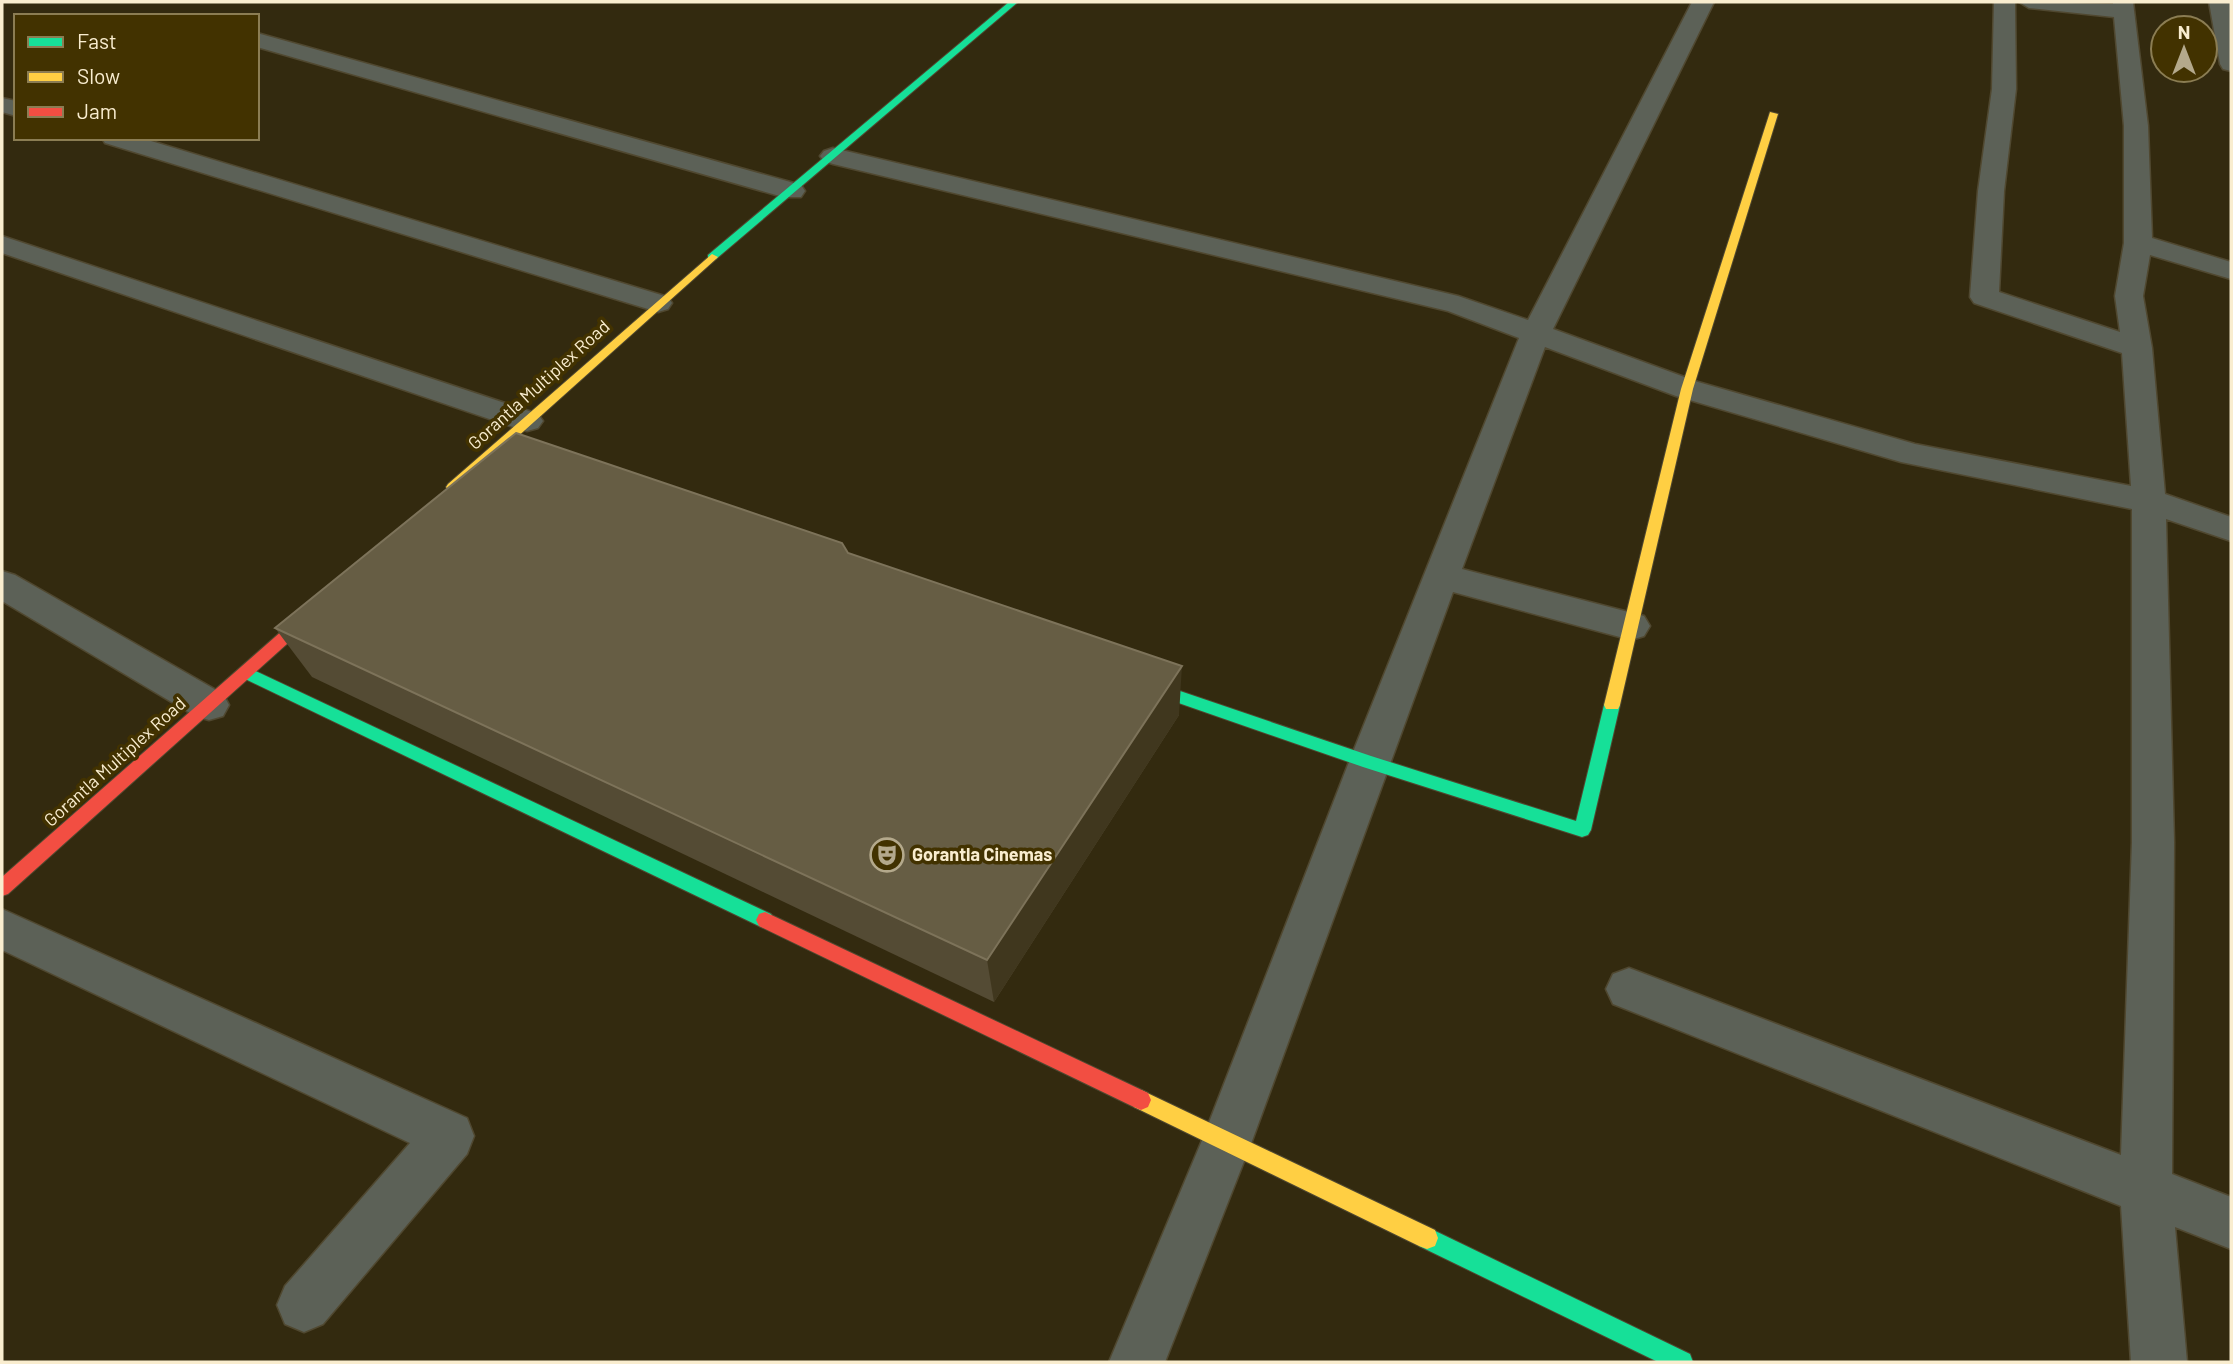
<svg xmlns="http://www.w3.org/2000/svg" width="2233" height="1364" font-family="Barlow,sans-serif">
	<rect width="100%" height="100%" fill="#332a0f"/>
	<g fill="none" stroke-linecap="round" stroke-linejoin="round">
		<defs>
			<path id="street" d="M 1692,2 L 1714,2 L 1553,329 L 1698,382 L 1915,444 L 2131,486 L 2122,353 L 1974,303 L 1970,297 L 1978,191 L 1992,89 L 1994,2 L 2015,2 L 2016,89 L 2004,191 L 1999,292 L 2120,332 L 2115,296 L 2124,243 L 2124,126 L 2114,17 L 2029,8 L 2019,2 L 2113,4 L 2113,2 L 2133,2 L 2148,126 L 2152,238 L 2231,262 L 2231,279 L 2150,255 L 2143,296 L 2152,348 L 2165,494 L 2231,517 L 2231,541 L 2166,519 L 2174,842 L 2172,1174 L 2231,1197 L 2231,1249 L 2175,1227 L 2187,1362 L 2131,1362 L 2121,1206 L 1613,1004 L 1606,989 L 1613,974 L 1629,968 L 2121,1155 L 2132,842 L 2132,509 L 1901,462 L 1676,396 L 1545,347 L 1462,569 L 1644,616 L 1650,626 L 1644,636 L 1631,640 L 1453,592 L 1252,1141 L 1165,1362 L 1109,1362 L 1203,1138 L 1349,762 L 1519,338 L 1448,311 L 833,164 L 824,161 L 820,156 L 824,151 L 833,148 L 1458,296 L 1528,320 Z
				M 2209,2 L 2230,2 L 2231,71 L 2223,69 L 2220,64 Z
				M 257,33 L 801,185 L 805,191 L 801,197 L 783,197 L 257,47 Z
				M 2,98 L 16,101 L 16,116 L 2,112 Z
				M 102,138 L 141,138 L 668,297 L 672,303 L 668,309 L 658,312 L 648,309 L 105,143 Z
				M 2,236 L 538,414 L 543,421 L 538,428 L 527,431 L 516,428 L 2,253 Z
				M 2,571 L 15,575 L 223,694 L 229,705 L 223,716 L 209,720 L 195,716 L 2,601 Z
				M 2,909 L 467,1118 L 474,1136 L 467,1154 L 323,1324 L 304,1332 L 285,1324 L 277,1305 L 285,1286 L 410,1143 L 2,950 Z"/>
			<path id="fast" d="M 1009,2 L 1018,2 L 716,259 L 708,259 L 708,255 Z
				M 245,666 L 771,914 L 774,920 L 771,926 L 765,928 L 759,926 L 239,676 L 237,672 Z
				M 1130,674 L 1371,756 L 1576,821 L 1604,705 L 1606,701 L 1618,701 L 1620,705 L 1591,830 L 1588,835 L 1582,837 L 1363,767 L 1124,684 L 1122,680 L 1124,676 Z
				M 1427,1227 L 1690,1354 L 1693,1362 L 1658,1362 L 1419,1246 L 1416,1238 L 1419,1230 Z"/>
			<path id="slow" d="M 1770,112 L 1778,114 L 1693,389 L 1620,705 L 1618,709 L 1606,709 L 1604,705 L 1681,389 Z
				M 712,254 L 718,257 L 716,259 L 458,490 L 448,490 L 446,487 L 448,484 Z
				M 1141,1090 L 1435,1230 L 1438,1238 L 1435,1246 L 1427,1249 L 1419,1246 L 1134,1107 L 1131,1100 L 1134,1093 Z"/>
			<path id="jam" d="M 322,599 L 327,600 L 329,604 L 327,608 L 8,894 L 2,896 L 2,877 L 317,600 Z
				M 765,912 L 1148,1093 L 1151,1100 L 1148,1107 L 1141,1110 L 1134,1107 L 759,926 L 756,920 L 759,914 Z"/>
		</defs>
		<use href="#street" stroke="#504830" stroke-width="3"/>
		<use href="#fast" stroke="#504830" stroke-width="2"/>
		<use href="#slow" stroke="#504830" stroke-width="2"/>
		<use href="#jam" stroke="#504830" stroke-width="2"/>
		<use href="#street" fill="#5c6157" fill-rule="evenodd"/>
		<use href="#fast" fill="#16e098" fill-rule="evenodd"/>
		<use href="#slow" fill="#ffcf43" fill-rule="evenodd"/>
		<use href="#jam" fill="#f24e42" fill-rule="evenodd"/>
	</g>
	<path fill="#544b34" d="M 848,553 L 1179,715 L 994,1002 L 312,677 L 275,628 Z"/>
	<path fill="#40371e" d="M 1182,666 L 1179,715 L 994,1002 L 987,960 Z"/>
	<path fill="#665d44" stroke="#7d735a" stroke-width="2" d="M 516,433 L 842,543 L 848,553 L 1182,666 L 987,960 L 275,628 Z"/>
	<defs>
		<symbol id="theatre-ring" viewBox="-11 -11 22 22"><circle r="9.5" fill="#423200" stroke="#b4a98c" stroke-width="1.5"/><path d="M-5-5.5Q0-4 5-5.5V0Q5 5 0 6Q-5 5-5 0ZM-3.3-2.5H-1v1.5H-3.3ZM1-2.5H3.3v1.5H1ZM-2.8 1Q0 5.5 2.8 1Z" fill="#b4a98c"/></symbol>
	</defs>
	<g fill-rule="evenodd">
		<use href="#theatre-ring" x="868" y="836" width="38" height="38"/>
	</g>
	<g text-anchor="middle" stroke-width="7" stroke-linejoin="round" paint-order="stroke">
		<g font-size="18" fill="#f9edcf" stroke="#423200">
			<text transform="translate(539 385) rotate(-42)" y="6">Gorantla Multiplex Road</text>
			<text transform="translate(115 762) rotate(-42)" y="6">Gorantla Multiplex Road</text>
		</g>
		<g font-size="18" font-weight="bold" fill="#f9edcf" stroke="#423200" text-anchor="start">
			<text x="912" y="861">Gorantla Cinemas</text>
		</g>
	</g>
	<rect width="2233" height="1364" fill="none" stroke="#f9edcf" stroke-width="7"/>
	<rect x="14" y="14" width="245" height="126" fill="#423200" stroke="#8b7d53" stroke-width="2"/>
	<rect x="28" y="37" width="35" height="10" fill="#16e098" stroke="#8b7d53" stroke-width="2"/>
	<text x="77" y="49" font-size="21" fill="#f9edcf">Fast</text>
	<rect x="28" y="72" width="35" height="10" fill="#ffcf43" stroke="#8b7d53" stroke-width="2"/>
	<text x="77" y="84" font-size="21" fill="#f9edcf">Slow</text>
	<rect x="28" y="107" width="35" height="10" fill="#f24e42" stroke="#8b7d53" stroke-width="2"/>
	<text x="77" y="119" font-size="21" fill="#f9edcf">Jam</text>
	<g transform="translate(2184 49)"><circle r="33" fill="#423200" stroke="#8b7d53" stroke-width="2"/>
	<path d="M0-5L12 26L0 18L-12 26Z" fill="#b4a98c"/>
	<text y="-10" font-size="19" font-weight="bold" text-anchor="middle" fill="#f9edcf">N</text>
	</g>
</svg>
